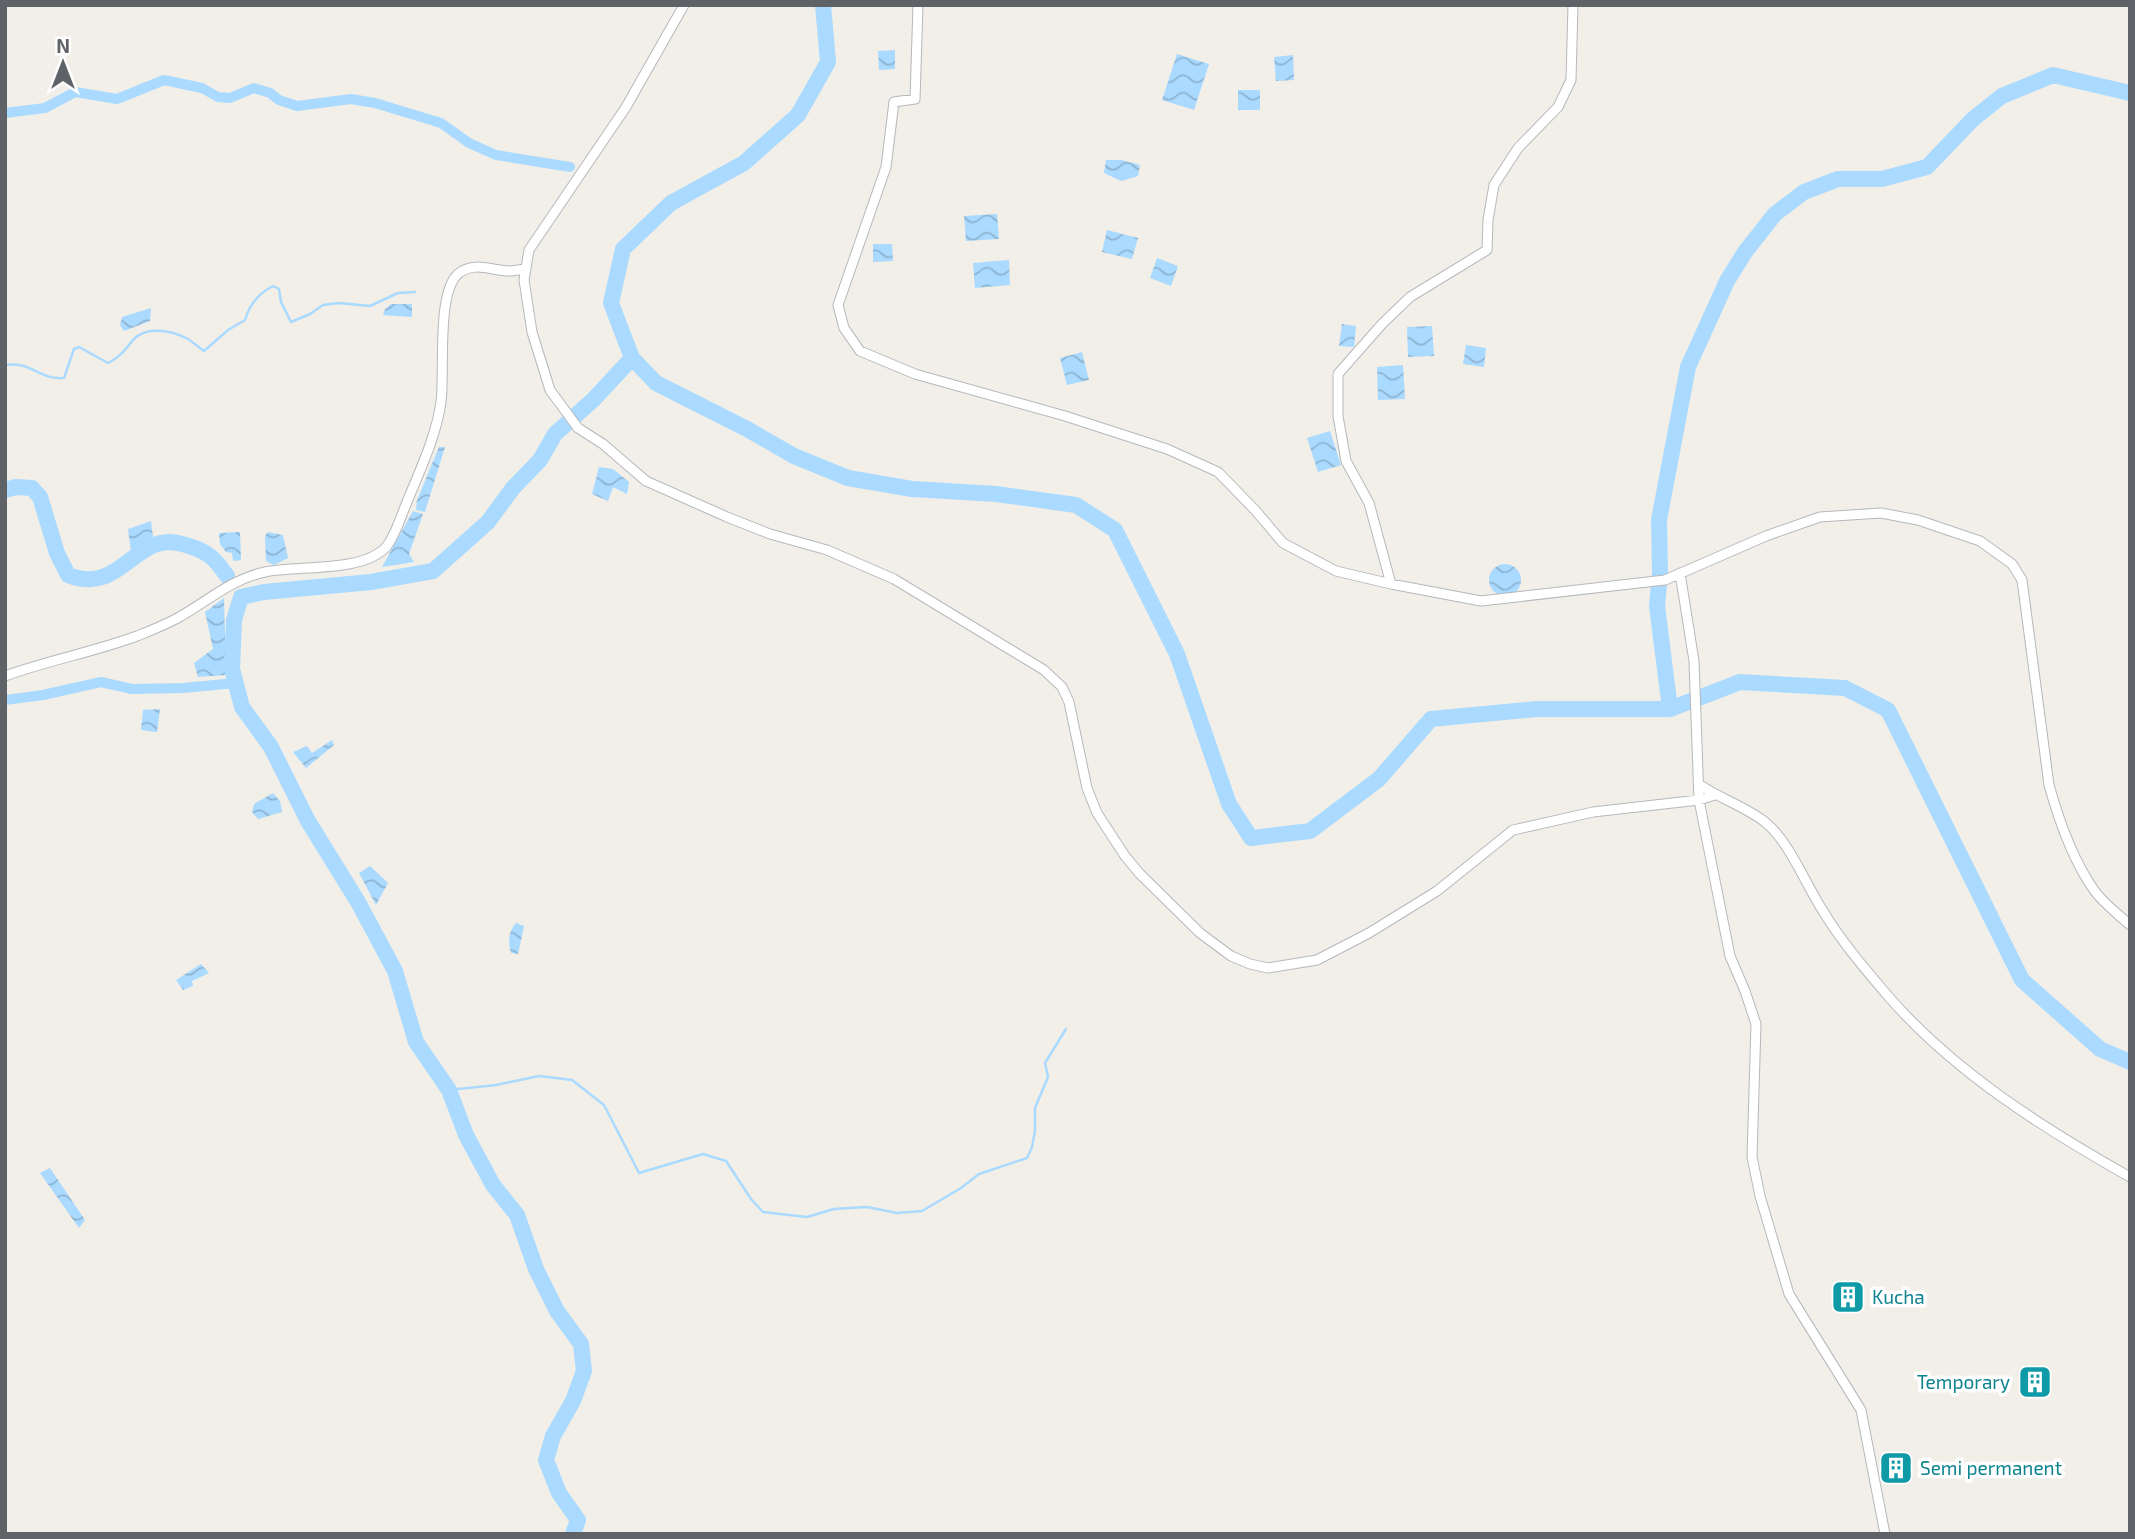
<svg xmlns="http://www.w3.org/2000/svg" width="2135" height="1539" font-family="'Exo 2',sans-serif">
	<defs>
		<pattern id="water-waves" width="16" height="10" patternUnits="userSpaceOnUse" patternTransform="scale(1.75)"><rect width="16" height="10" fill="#aadaff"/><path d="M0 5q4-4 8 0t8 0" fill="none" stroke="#8eb4d2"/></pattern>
	</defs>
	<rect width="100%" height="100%" fill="#f1efe8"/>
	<path fill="url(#water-waves)" d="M 895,50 L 895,69 L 879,70 L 878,51 Z
		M 1177,54 L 1209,64 L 1194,110 L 1162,100 Z
		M 1293,55 L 1294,80 L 1276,81 L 1274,57 Z
		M 1238,90 L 1260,90 L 1260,110 L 1238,110 Z
		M 1106,160 L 1122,160 L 1140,165 L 1138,176 L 1121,181 L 1104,173 Z
		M 997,214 L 999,239 L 966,241 L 964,216 Z
		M 1107,230 L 1138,238 L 1132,259 L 1102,252 Z
		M 873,244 L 892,244 L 893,261 L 873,262 Z
		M 1157,258 L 1178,266 L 1171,286 L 1150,278 Z
		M 1009,260 L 1010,285 L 975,288 L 973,263 Z
		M 391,304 L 412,304 L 412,317 L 383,315 L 385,309 Z
		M 151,308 L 150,321 L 124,331 L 120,325 L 122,317 Z
		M 1342,324 L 1356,326 L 1354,347 L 1339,346 Z
		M 1432,326 L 1434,356 L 1408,357 L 1407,327 Z
		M 1466,345 L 1486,348 L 1484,367 L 1463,364 Z
		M 1082,352 L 1089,380 L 1067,385 L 1060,358 Z
		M 1403,365 L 1405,399 L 1378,400 L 1377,367 Z
		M 1330,431 L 1341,465 L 1318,472 L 1307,438 Z
		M 439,447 L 445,447 L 425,512 L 416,510 L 417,500 Z
		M 599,467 L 613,469 L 629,482 L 627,494 L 613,487 L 608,501 L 592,494 Z
		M 413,511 L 423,514 L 409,554 L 414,562 L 382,567 Z
		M 151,521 L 153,537 L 131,552 L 128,529 Z
		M 240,532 L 241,560 L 233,561 L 232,553 L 226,552 L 220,544 L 219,533 Z
		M 268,532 L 283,535 L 288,558 L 274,565 L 266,561 L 265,536 Z
		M1489 580a16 16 0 1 1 32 0a16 16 0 1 1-32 0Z
		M 224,598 L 226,675 L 198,677 L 194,663 L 213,649 L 205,612 Z
		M 160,709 L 157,732 L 141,730 L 143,710 Z
		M 332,740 L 334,745 L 306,768 L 293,752 L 307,746 L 312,753 Z
		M 273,793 L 280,801 L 282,812 L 258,819 L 252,812 L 254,804 Z
		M 370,866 L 388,883 L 376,905 L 359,873 Z
		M 516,923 L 524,926 L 518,954 L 511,953 C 508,942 508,932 516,923 Z
		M 201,964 L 209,973 L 192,981 L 193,986 L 183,990 L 176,980 Z
		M 50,1168 L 85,1220 L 79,1228 L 40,1173 Z"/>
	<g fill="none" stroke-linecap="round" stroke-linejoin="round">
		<path stroke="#aadaff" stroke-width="2.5" d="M 5,365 C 32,361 38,380 64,378 L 74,349 L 79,347 L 108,363 C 120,357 125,350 133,340 C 145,326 170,330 186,338 C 192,341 198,347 204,351 L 228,330 L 245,320 C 250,304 258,294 273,286 L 279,289 L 281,302 L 291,322 L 310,314 L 323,305 L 339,303 L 370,306 L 398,293 L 415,292
			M 449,1090 L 496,1085 L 539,1076 L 572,1080 L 604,1105 L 639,1173 L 703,1154 L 726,1161 L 751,1199 L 763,1212 L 807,1217 L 834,1209 L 867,1207 L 897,1213 L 922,1211 L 961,1188 L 979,1174 L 1027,1158 L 1032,1147 L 1035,1131 L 1035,1108 L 1048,1077 L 1045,1063 L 1066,1029"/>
		<path stroke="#aadaff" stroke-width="10" d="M 5,113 L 45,108 L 75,92 L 117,99 L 164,80 L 202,88 L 218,97 L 230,98 L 254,88 L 270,93 L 279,100 L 297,106 L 351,99 L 375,103 L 441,123 L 469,143 L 496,155 L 570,167
			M 5,700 L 43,695 L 101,682 L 132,689 L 183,688 L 236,683"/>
		<path stroke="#aadaff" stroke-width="16" d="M 823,5 L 828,62 L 798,115 L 744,163 L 671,203 L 623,249 L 611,303 L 632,358 L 656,383 L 747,429 L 794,456 L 848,478 L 912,489 L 996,494 L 1076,505 L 1115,530 L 1177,654 L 1229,804 L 1251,838 L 1310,831 L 1379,779 L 1431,719 L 1537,709 L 1670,709 L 1740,682 L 1845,688 L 1888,710 L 2022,980 L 2100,1049 L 2130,1062
			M 5,490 L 16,487 L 32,488 L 40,497 L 57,553 L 68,575 C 116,594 131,544 168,542 C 174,542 183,544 189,546 C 209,552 216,560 227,576
			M 1670,709 L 1657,606 L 1660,573 L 1659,520 L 1688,367 L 1727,281 L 1745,252 L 1775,214 L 1804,192 L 1838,179 L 1882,179 L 1927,167 L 1973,119 L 2002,96 L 2053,75 L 2130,93
			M 573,1534 L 578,1520 L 559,1493 L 546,1460 L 553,1436 L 573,1401 L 584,1371 L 581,1344 L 557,1311 L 536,1269 L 517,1215 L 493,1185 L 466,1135 L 449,1090 L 416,1042 L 395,971 L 358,902 L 308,821 L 271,747 L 242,707 L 232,669 L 234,620 L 241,597 L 264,592 L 371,582 L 433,571 L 488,522 L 513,488 L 540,460 L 555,434 L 594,399 L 632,358"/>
		<defs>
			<path id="minor" d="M 684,5 L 626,107 L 529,250 L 524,280 L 532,332 L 550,390 L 578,428 L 603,444 L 646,481 L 727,517 L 770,534 L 827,550 L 894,579 L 1044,670 L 1062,687 L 1069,702 L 1087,788 L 1097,813 L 1125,856 L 1140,874 L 1200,933 L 1231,956 L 1250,964 L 1268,968 L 1317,960 L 1369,933 L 1437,891 L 1513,830 L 1593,812 L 1699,800 L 1715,795
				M 918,5 L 915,99 L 894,102 L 886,167 L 838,305 L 844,328 L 860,351 L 915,374 L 1065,416 L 1167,449 L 1218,472 L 1255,510 L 1283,543 L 1336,571 L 1391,584 L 1481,601 L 1665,580 L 1766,536 L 1820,517 L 1881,513 L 1918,520 L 1980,541 L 2012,564 L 2022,580 L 2049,785 C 2059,821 2072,859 2094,890 C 2103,903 2118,914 2130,925
				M 1680,573 L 1694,661 L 1699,800 L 1730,956 L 1745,991 L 1756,1024 L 1752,1157 L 1760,1196 L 1789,1294 L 1861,1410 L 1885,1534
				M 1391,584 L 1369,503 L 1346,461 L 1338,416 L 1338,374 L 1382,324 L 1410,297 L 1487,250 L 1488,220 L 1494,185 L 1518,148 L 1558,107 L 1571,80 L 1573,5
				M 5,676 C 49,660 94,652 137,636 C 152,630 168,624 181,616 C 209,600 232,579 265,572 C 298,565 364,573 387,546 C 396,534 401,516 407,502 C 420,470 436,437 441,402 C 445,372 436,291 459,273 C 475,261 492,271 510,271 C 515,271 521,269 526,269
				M 1700,785 C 1721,799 1746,807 1765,822 C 1789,841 1806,885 1823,911 C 1841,941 1865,969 1888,996 C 1954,1072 2043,1128 2130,1177"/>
		</defs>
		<use href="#minor" stroke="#b5b8bc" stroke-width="11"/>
		<use href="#minor" stroke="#fff" stroke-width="9"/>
	</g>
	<defs>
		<symbol id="building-square" viewBox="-11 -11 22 22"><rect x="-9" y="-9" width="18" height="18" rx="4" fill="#0f9aa8" stroke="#fff"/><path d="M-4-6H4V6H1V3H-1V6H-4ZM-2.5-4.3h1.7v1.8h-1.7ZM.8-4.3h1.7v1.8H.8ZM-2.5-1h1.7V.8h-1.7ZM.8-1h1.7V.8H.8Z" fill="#fff"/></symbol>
	</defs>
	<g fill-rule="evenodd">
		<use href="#building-square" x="1829" y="1278" width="38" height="38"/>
		<use href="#building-square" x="2016" y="1363" width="38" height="38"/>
		<use href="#building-square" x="1877" y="1449" width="38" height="38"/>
	</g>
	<g text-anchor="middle" stroke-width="7" stroke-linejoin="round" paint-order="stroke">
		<g font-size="19" fill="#0d838f" stroke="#fff" text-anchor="start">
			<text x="1872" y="1304">Kucha</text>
			<text x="2010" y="1389" text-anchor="end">Temporary</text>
			<text x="1920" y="1475">Semi permanent</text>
		</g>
	</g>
	<rect width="2135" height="1539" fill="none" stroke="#5f6368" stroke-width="14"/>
	<g transform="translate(63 63)" stroke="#ffffff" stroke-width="5" paint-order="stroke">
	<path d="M0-5L12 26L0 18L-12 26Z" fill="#5f6368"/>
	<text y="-10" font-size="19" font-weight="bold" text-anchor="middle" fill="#5f6368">N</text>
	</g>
</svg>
